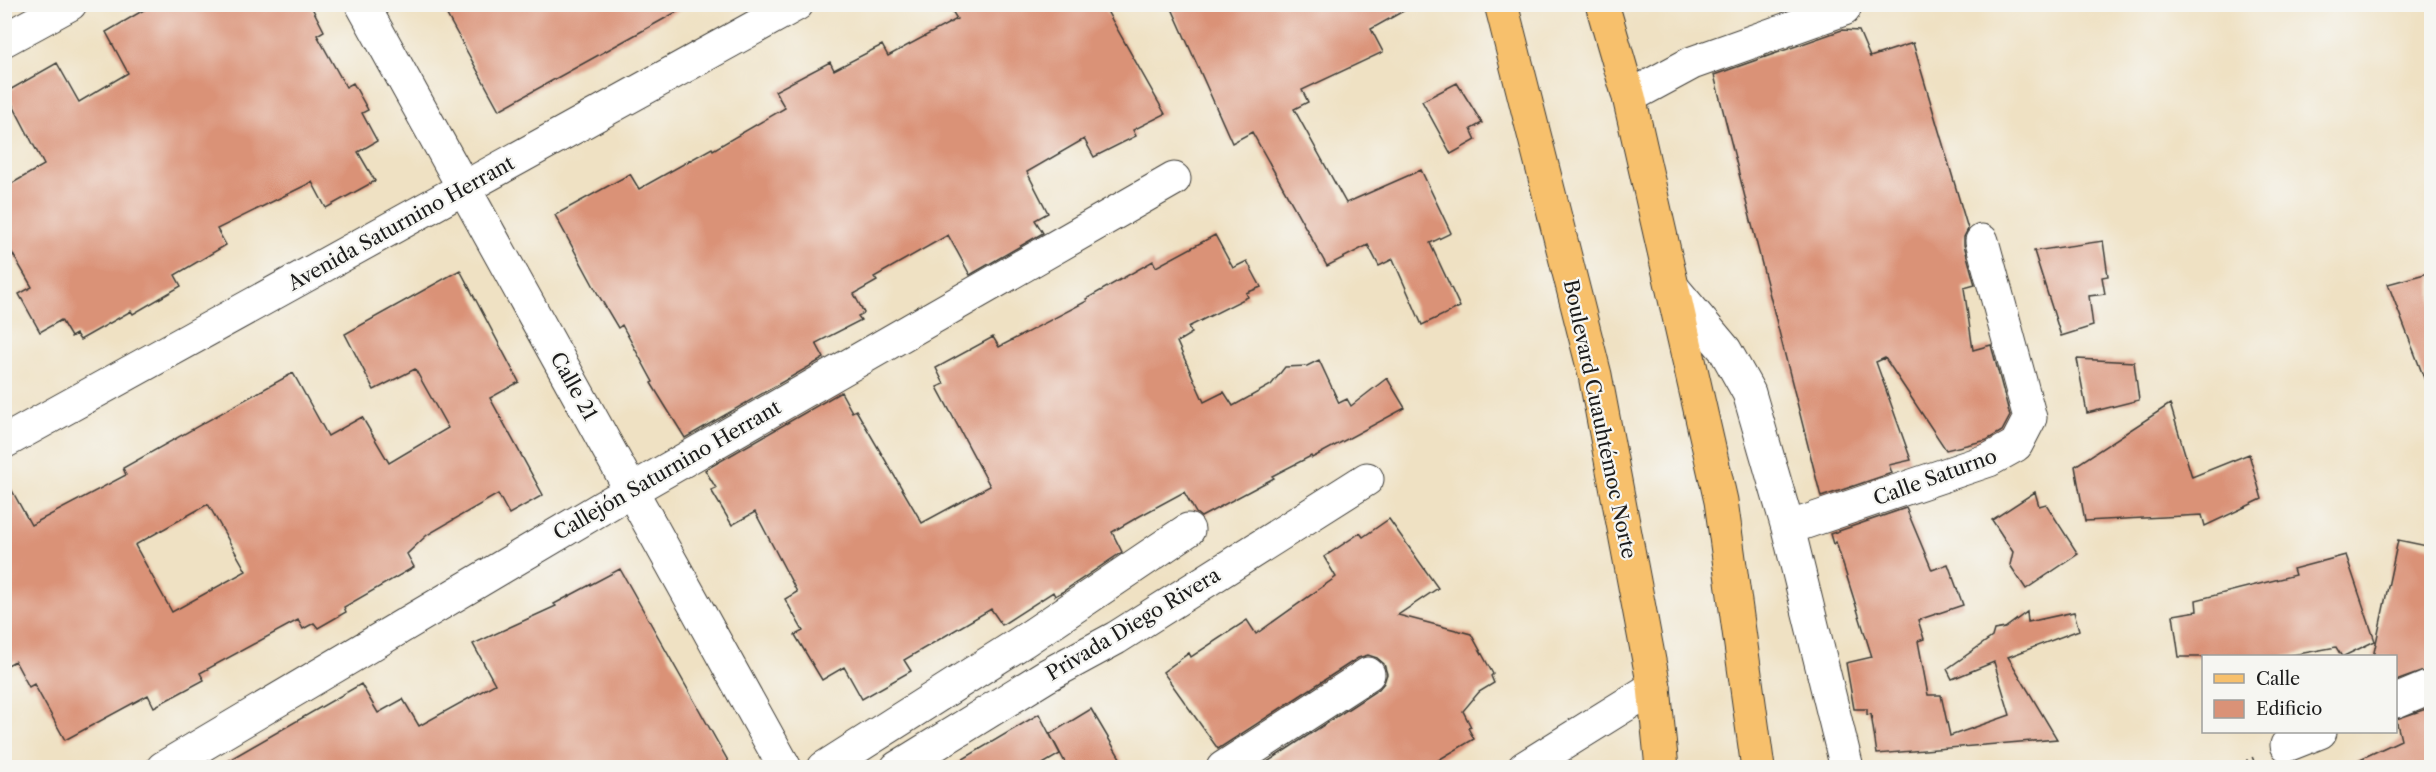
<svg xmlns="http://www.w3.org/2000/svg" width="2436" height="772" font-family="'Libre Caslon Text',serif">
	<rect width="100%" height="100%" fill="#f6f6f2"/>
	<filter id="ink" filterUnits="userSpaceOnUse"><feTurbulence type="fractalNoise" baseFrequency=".0167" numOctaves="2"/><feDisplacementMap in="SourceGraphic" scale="12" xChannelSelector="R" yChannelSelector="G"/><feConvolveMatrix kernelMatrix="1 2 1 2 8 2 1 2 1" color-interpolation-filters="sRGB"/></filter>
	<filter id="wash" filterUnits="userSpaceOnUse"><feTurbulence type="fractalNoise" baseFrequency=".008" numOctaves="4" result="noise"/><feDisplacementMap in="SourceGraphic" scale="24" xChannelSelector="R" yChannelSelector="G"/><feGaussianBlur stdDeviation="1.35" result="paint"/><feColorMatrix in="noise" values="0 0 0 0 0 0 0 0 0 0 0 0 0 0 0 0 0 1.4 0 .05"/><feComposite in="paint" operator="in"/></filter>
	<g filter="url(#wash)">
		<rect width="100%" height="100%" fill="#efe1c3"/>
		<g id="blocks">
			<path fill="#da9277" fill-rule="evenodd" d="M 154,4 L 310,4 L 324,31 L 317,35 L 346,87 L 353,83 L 368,110 L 362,113 L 377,141 L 358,152 L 375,181 L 326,208 L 312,182 L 217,229 L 226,245 L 175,275 L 181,286 L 133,314 L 131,311 L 80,340 L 76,334 L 71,337 L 61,320 L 40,332 L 19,294 L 32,287 L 4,239 L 4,188 L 44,165 L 6,92 L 57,63 L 79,102 L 128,73 L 106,32 Z
				M 441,4 L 691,4 L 499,110 Z
				M 948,4 L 1103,4 L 1165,114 L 1133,130 L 1136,136 L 1094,157 L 1084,139 L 1027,172 L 1048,213 L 1035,220 L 1043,233 L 970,275 L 948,235 L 874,277 L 877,281 L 854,294 L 864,313 L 858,316 L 861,320 L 816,343 L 824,358 L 685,438 L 651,383 L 653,382 L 622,325 L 618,328 L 599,296 L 555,215 L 630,174 L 639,189 L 712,148 L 713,150 L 785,108 L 775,91 L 830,62 L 834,70 L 882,45 L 888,56 L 957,19 Z
				M 1170,4 L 1416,4 L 1371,29 L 1383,52 L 1302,90 L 1308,102 L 1294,109 L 1346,203 L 1421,170 L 1451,233 L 1430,243 L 1460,307 L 1422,325 L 1393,259 L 1379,266 L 1368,245 L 1327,266 L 1252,132 L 1232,143 Z
				M 1842,30 L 1859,31 L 1870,57 L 1913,43 L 1968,229 L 1964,237 L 1964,245 L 1975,285 L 1964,288 L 1973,350 L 1991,345 L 2010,416 L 2002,431 L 1987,440 L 1946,450 L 1885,358 L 1876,362 L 1911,460 L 1889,465 L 1892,473 L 1821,497 L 1714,75 Z
				M 1457,83 L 1482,123 L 1471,129 L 1476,140 L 1451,154 L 1422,101 Z
				M 1215,235 L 1233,268 L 1247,261 L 1261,287 L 1246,293 L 1248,297 L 1188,327 L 1192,333 L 1177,342 L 1204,402 L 1224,392 L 1233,406 L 1271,385 L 1285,367 L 1307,366 L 1319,360 L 1339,403 L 1347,399 L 1351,406 L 1387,378 L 1405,408 L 1312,458 L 1311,456 L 1272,476 L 1274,478 L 1201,517 L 1196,513 L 1184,492 L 1138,517 L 1112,532 L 1122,552 L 1062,592 L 1055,596 L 1053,592 L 1002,625 L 991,609 L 904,660 L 911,671 L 862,699 L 844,667 L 822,680 L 795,635 L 803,631 L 785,599 L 797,592 L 755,512 L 732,525 L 711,490 L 716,488 L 705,470 L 841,392 L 852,412 L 856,410 L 922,523 L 990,486 L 937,387 L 944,384 L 936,368 L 993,337 L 999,347 L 1087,301 L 1086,299 L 1153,261 L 1156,267 Z
				M 2103,241 L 2108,276 L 2102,277 L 2105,294 L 2089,296 L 2093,326 L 2061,336 L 2034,251 Z
				M 460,270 L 519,382 L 490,398 L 543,495 L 509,514 L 498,494 L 427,535 L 407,554 L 414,567 L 344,607 L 346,612 L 318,628 L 314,623 L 303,629 L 298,620 L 200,673 L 204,680 L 154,707 L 148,695 L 65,740 L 34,684 L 29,687 L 15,661 L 4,667 L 4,476 L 31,525 L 126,475 L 123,468 L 293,373 L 328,436 L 362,417 L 389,463 L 448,428 L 415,369 L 374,390 L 345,334 ZM 208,504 L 246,571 L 172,612 L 135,545 Z
				M 2432,272 L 2432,390 L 2429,391 L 2388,284 Z
				M 2077,359 L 2134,362 L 2139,400 L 2087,413 Z
				M 2170,404 L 2192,477 L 2249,454 L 2262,499 L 2205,526 L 2202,515 L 2085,521 L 2075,466 Z
				M 2035,492 L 2039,506 L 2046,504 L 2078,554 L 2026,589 L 2010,565 L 2013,552 L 1992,520 Z
				M 1906,508 L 1932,570 L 1948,564 L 1963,605 L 1918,620 L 1924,639 L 1918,641 L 1928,695 L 1941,695 L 1950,736 L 2010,715 L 1994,662 L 1952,679 L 1947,669 L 1992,637 L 1994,630 L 2005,628 L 2027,612 L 2028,622 L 2074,612 L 2079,630 L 2008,657 L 2057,739 L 1877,754 L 1871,714 L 1867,715 L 1867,709 L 1854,709 L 1846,663 L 1872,657 L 1836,542 L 1833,544 L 1830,534 Z
				M 1389,519 L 1438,588 L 1398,615 L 1471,634 L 1493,674 L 1491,676 L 1494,683 L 1479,692 L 1463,711 L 1471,727 L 1468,728 L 1474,739 L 1425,768 L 1258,768 L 1379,689 L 1384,683 L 1387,674 L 1384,664 L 1377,658 L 1368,655 L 1358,658 L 1218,749 L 1163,672 L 1189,653 L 1191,657 L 1247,620 L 1256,634 L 1336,577 L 1324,557 L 1360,533 L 1363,537 Z
				M 2398,540 L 2432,547 L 2432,668 L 2396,681 L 2396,657 L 2373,657 Z
				M 2346,555 L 2375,641 L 2342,657 L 2336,647 L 2282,657 L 2179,657 L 2173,615 L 2197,611 L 2196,600 L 2295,575 L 2293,569 Z
				M 620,569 L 732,768 L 215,768 L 361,684 L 378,713 L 403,699 L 419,726 L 495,684 L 473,644 L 556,606 L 554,604 Z
				M 2432,707 L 2432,768 L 2341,768 L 2401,740 L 2396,719 Z
				M 1091,709 L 1126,768 L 1068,768 L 1050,734 Z
				M 1039,714 L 1060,754 L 1036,768 L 948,768 Z"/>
		</g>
	</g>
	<g filter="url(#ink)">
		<use href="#blocks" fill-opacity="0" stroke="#3c3a35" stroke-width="1.5"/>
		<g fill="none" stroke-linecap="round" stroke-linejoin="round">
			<defs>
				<path id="minor" d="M 4,40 L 70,4
					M 1629,97 L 1692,63 L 1844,9
					M 1673,288 L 1725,350 L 1749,393 L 1788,528 L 1847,768
					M 4,442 L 797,4
					M 1788,528 L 1989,460 L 2016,445 L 2030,418 L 1982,241
					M 2396,701 L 2432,686
					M 2287,745 L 2320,732
					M 163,768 L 632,490 L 1174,179
					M 824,768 L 1025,640 L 1188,530
					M 897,768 L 1046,676 L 1116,638 L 1367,479
					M 1223,768 L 1368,674
					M 1524,768 L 1654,687"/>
				<path id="tertiary" d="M 362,4 L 785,768"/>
				<path id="primary" d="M 1501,4 L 1595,375 L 1654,687 L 1662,768
					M 1602,4 L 1629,97 L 1721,501 L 1758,768"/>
			</defs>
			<use href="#minor" stroke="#3c3a35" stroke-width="35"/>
			<use href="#tertiary" stroke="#3c3a35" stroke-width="35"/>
			<use href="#primary" stroke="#3c3a35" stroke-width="35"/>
			<path stroke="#3c3a35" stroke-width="4" stroke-dasharray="1.5 4.5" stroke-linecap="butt" d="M 2230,768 L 2255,758"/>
			<use href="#minor" stroke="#fff" stroke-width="33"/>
			<use href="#tertiary" stroke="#fff" stroke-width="33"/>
			<use href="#primary" stroke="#f7c06c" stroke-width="33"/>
		</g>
	</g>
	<g text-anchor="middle" stroke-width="4.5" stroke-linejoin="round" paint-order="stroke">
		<g font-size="20" fill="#1c1c1c" stroke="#f6f6f2">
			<text transform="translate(401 223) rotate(-29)" y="7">Avenida Saturnino Herrant</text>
			<text transform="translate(574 386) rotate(61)" y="7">Calle 21</text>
			<text transform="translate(1600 419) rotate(78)" y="7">Boulevard Cuauhtémoc Norte</text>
			<text transform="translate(667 470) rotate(-30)" y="7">Callejón Saturnino Herrant</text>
			<text transform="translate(1935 477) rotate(-20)" y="7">Calle Saturno</text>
			<text transform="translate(1133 624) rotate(-31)" y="7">Privada Diego Rivera</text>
		</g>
	</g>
	<rect width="2436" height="772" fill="none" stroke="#f6f6f2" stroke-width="24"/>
	<rect x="2202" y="655" width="195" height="78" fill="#f6f6f2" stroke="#9f9f9c" stroke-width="1.5"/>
	<rect x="2214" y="674" width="30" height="9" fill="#f7c06c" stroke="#9f9f9c" stroke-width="1.5"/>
	<text x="2256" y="685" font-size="18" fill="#1c1c1c">Calle</text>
	<rect x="2214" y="700" width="30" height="18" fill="#da9277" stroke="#9f9f9c" stroke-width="1.5"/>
	<text x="2256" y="715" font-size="18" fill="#1c1c1c">Edificio</text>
</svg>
